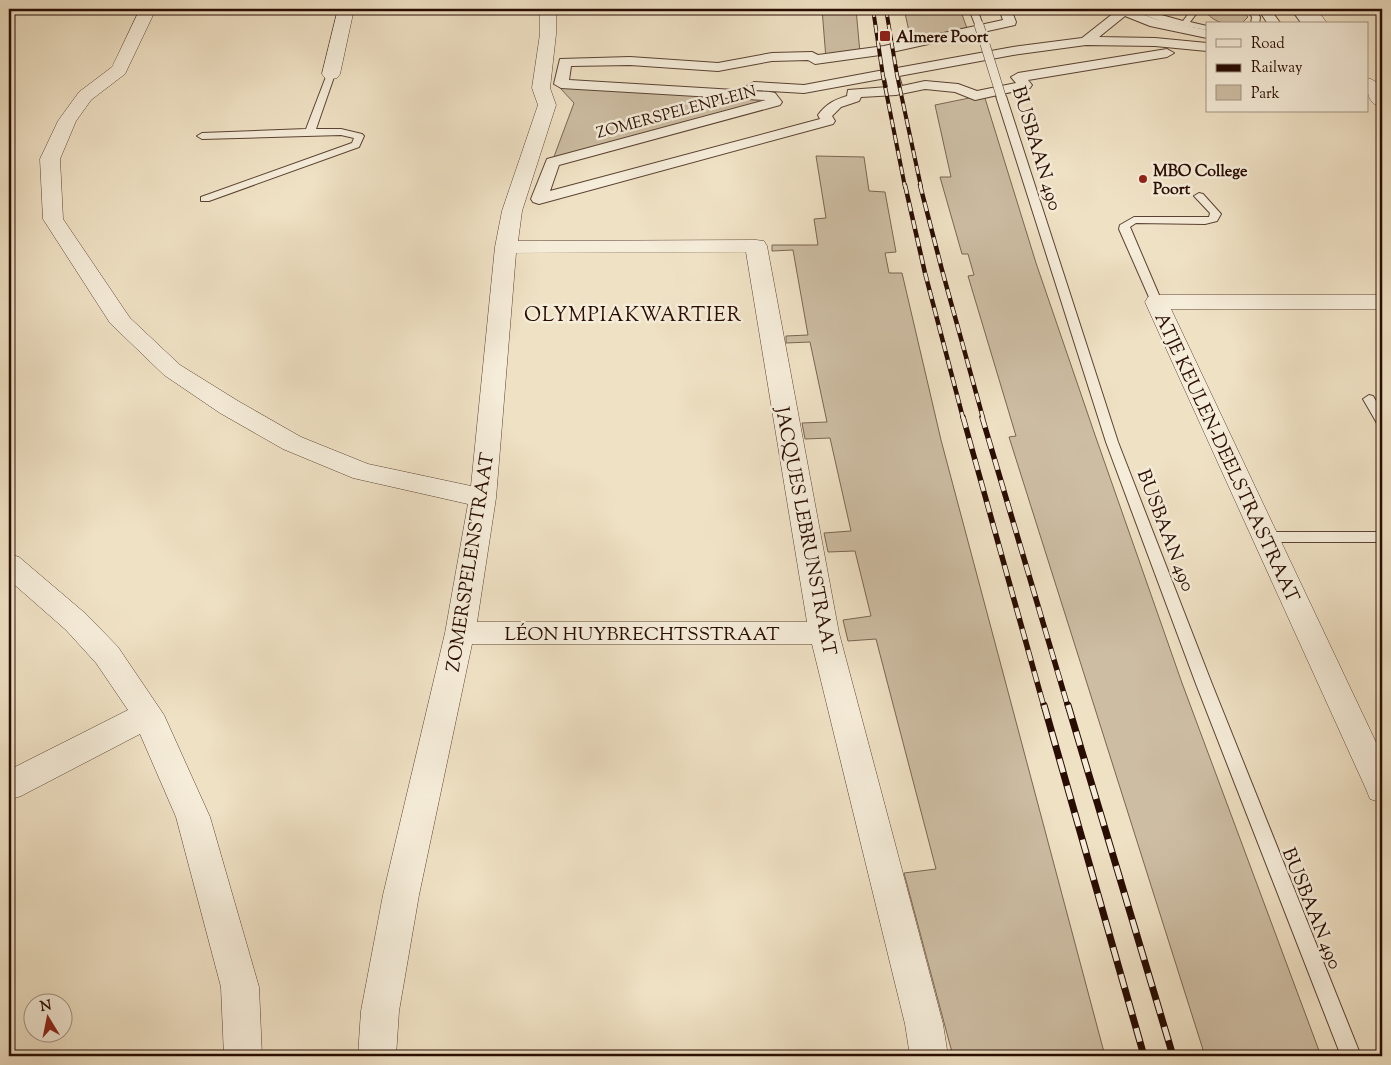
<svg xmlns="http://www.w3.org/2000/svg" width="1391" height="1065" font-family="'Sorts Mill Goudy',serif">
	<rect width="100%" height="100%" fill="#efe1c4"/>
	<filter id="stains"><feTurbulence type="fractalNoise" baseFrequency=".004" numOctaves="4"/><feColorMatrix values="0 0 0 0 .2 0 0 0 0 .09 0 0 0 0 .02 0 0 0 .5 -.17"/></filter>
	<radialGradient id="worn" r=".72"><stop offset=".6" stop-color="#630" stop-opacity="0"/><stop offset="1" stop-color="#630" stop-opacity=".3"/></radialGradient>
	<path fill="#cdbda3" stroke="#7b6552" d="M 822,9 L 856,9 L 860,53 L 826,59 Z
		M 904,9 L 960,9 L 968,31 L 911,40 Z
		M 1207,9 L 1241,9 L 1248,17 L 1242,23 C 1229,25 1215,24 1206,12 Z
		M 561,84 L 770,96 L 775,102 L 552,162 L 574,103 L 561,89 Z
		M 984,95 L 1036,263 L 1095,435 L 1182,683 L 1321,1056 L 1205,1056 L 1009,437 L 1016,436 L 968,276 L 974,275 L 968,254 L 962,254 L 940,177 L 951,177 L 935,105 Z
		M 816,156 L 864,157 L 869,191 L 885,192 L 896,252 L 885,253 L 889,273 L 902,273 L 941,440 L 1105,1056 L 953,1056 L 904,873 L 936,869 L 876,639 L 848,641 L 843,620 L 871,616 L 855,551 L 828,552 L 824,533 L 851,531 L 830,438 L 805,439 L 802,423 L 827,422 L 810,342 L 786,343 L 786,336 L 808,335 L 793,250 L 772,251 L 772,245 L 818,245 L 814,219 L 826,218 Z"/>
	<g fill="none" stroke-linecap="round" stroke-linejoin="round">
		<defs>
			<path id="service" d="M 545,9 L 578,9 L 574,11 L 548,12 L 545,12 Z
				M 969,9 L 977,9 L 983,25 L 982,27 L 976,27 Z
				M 1129,9 L 1140,9 L 1183,21 L 1192,9 L 1200,9 L 1190,22 L 1207,26 L 1207,30 L 1163,22 Z
				M 1246,9 L 1254,9 L 1260,17 L 1259,24 L 1251,24 L 1252,17 Z
				M 331,71 L 335,74 L 316,129 L 341,129 L 362,134 L 364,136 L 359,147 L 209,201 L 201,201 L 201,197 L 352,143 L 354,138 L 341,135 L 202,139 L 197,136 L 202,133 L 306,129 L 327,74 Z
				M 1001,93 L 1006,96 L 1118,442 L 1212,684 L 1361,1056 L 1341,1056 L 1196,684 L 1106,442 L 996,96 Z
				M 1199,193 L 1203,194 L 1221,214 L 1217,221 L 1205,224 L 1136,223 L 1130,227 L 1162,302 L 1156,305 L 1152,304 L 1119,229 L 1120,225 L 1134,217 L 1209,217 L 1210,213 L 1194,196 Z
				M 1369,395 L 1373,396 L 1382,411 L 1382,426 L 1378,425 L 1363,399 Z
				M 1265,532 L 1382,532 L 1382,542 L 1265,542 L 1260,541 L 1258,537 L 1260,533 Z"/>
			<path id="pedestrian" d="M 999,9 L 1011,9 L 1016,22 L 1015,25 L 892,52 L 897,68 L 1013,47 L 1082,38 L 1115,12 L 1111,9 L 1128,9 L 1158,20 L 1207,30 L 1207,38 L 1150,26 L 1125,16 L 1099,37 L 1155,38 L 1207,43 L 1207,51 L 1155,46 L 1086,45 L 1013,55 L 899,76 L 902,86 L 925,81 L 958,84 L 977,91 L 1016,83 L 1011,77 L 1018,73 L 1167,49 L 1174,53 L 1167,57 L 1028,80 L 1032,85 L 1030,88 L 975,100 L 955,92 L 925,89 L 896,95 L 861,97 L 859,101 L 841,107 L 832,116 L 835,121 L 833,124 L 539,204 L 533,202 L 531,199 L 547,159 L 766,100 L 561,88 L 554,84 L 560,59 L 630,57 L 718,63 L 772,53 L 812,52 L 818,55 L 884,46 L 1003,20 ZM 880,55 L 884,70 L 804,85 L 754,82 L 747,86 L 754,90 L 804,93 L 886,78 L 888,87 L 848,90 L 847,96 C 834,100 826,104 818,115 L 820,119 L 550,191 L 559,165 L 780,105 L 782,102 L 775,93 L 770,92 L 569,80 L 571,66 L 630,65 L 718,71 L 772,61 L 808,60 L 815,64 Z
				M 1258,9 L 1270,9 L 1281,24 L 1268,24 Z
				M 1291,9 L 1303,9 L 1315,24 L 1302,24 Z"/>
			<path id="minor" d="M 140,9 L 156,9 L 125,74 L 91,100 L 76,121 L 60,159 L 63,219 L 130,318 L 180,365 L 238,401 L 301,437 L 368,464 L 471,486 L 495,247 L 502,211 L 538,105 L 532,88 L 540,34 L 540,9 L 556,9 L 556,34 L 550,88 L 556,105 L 522,211 L 518,241 L 756,240 L 764,241 L 767,246 L 839,633 L 943,1024 L 948,1056 L 910,1056 L 905,1024 L 812,644 L 472,644 L 419,895 L 399,1011 L 396,1056 L 358,1056 L 361,1011 L 383,895 L 445,633 L 468,504 L 353,478 L 283,449 L 220,413 L 164,375 L 110,323 L 43,219 L 40,159 L 58,121 L 79,92 L 112,67 ZM 746,252 L 807,622 L 477,622 L 496,498 L 516,253 Z
				M 338,9 L 354,9 L 340,74 L 337,78 L 331,79 L 325,78 L 322,74 Z
				M 1299,9 L 1316,9 L 1328,24 L 1311,24 Z
				M 1367,78 C 1382,81 1382,94 1382,107 C 1367,104 1367,91 1367,78 Z
				M 1156,295 L 1382,295 L 1382,309 L 1171,309 L 1382,755 L 1382,803 L 1370,799 L 1366,789 L 1145,302 L 1148,297 Z
				M 9,554 L 19,557 L 86,614 L 118,647 L 164,715 L 210,817 L 259,987 L 262,1056 L 224,1056 L 221,987 L 176,817 L 140,734 L 21,796 L 9,800 L 9,770 L 128,710 L 96,663 L 66,630 L 9,580 Z"/>
		</defs>
		<use href="#service" stroke="#5a4232" stroke-width="2"/>
		<use href="#pedestrian" stroke="#5a4232" stroke-width="2"/>
		<use href="#minor" stroke="#5a4232" stroke-width="1"/>
		<use href="#service" fill="#f5ecd9" fill-rule="evenodd"/>
		<use href="#pedestrian" fill="#f5ecd9" fill-rule="evenodd"/>
		<use href="#minor" fill="#f5ecd9" fill-rule="evenodd"/>
		<defs>
			<path id="rail-far3" d="M 873,9 L 883,76 L 905,187
				M 886,9 L 897,75 L 921,187"/>
			<path id="rail-far2" d="M 905,185 L 925,273 L 963,418
				M 920,185 L 942,270 L 983,418"/>
			<path id="rail-far1" d="M 963,417 L 1044,707
				M 982,417 L 1068,707"/>
			<path id="rail" d="M 1044,705 L 1144,1056
				M 1068,705 L 1173,1056"/>
		</defs>
		<use href="#rail-far3" stroke="#290d02" stroke-width="4"/>
		<use href="#rail-far2" stroke="#290d02" stroke-width="4.5"/>
		<use href="#rail-far1" stroke="#290d02" stroke-width="5.5"/>
		<use href="#rail" stroke="#290d02" stroke-width="7"/>
		<use href="#rail-far3" stroke="#f5ecd9" stroke-width="2.5" stroke-dasharray="8" stroke-linecap="butt"/>
		<use href="#rail-far2" stroke="#f5ecd9" stroke-width="3" stroke-dasharray="9" stroke-linecap="butt"/>
		<use href="#rail-far1" stroke="#f5ecd9" stroke-width="4" stroke-dasharray="11" stroke-linecap="butt"/>
		<use href="#rail" stroke="#f5ecd9" stroke-width="5" stroke-dasharray="14" stroke-linecap="butt"/>
		<defs>
			<path id="service-bridge" d="M 979,25 L 1001,96"/>
		</defs>
		<use href="#service-bridge" stroke="#5a4232" stroke-width="10" stroke-linecap="butt"/>
		<use href="#service-bridge" stroke="#f5ecd9" stroke-width="9"/>
	</g>
	<g fill="#8f2418" stroke="#f5ecd9" stroke-width="2">
		<rect x="879" y="30" width="12" height="12" rx="2.5"/>
		<circle cx="1143" cy="179" r="5"/>
	</g>
	<g text-anchor="middle" stroke-width="5" stroke-linejoin="round" paint-order="stroke">
		<g font-size="16" font-weight="bold" fill="#290d02" stroke="#f5ecd9" text-anchor="start">
			<text x="896" y="42">Almere Poort</text>
			<text x="1153" y="176">MBO College<tspan x="1153" dy="18">Poort</tspan></text>
		</g>
		<g font-size="16" fill="#290d02" stroke="#f5ecd9">
			<text transform="translate(676 111) rotate(-15)" y="6">ZOMERSPELENPLEIN</text>
		</g>
		<g font-size="19" fill="#290d02" stroke="#f5ecd9">
			<text transform="translate(1038 148) rotate(73)" y="7">BUSBAAN 490</text>
			<text transform="translate(1228 457) rotate(65)" y="7">ATJE KEULEN-DEELSTRASTRAAT</text>
			<text transform="translate(1167 530) rotate(69)" y="7">BUSBAAN 490</text>
			<text transform="translate(807 531) rotate(79)" y="7">JACQUES LEBRUNSTRAAT</text>
			<text transform="translate(469 562) rotate(-81)" y="7">ZOMERSPELENSTRAAT</text>
			<text x="642" y="640">LÉON HUYBRECHTSSTRAAT</text>
			<text transform="translate(1313 908) rotate(68)" y="7">BUSBAAN 490</text>
		</g>
		<g font-size="20" letter-spacing="1" fill="#290d02" stroke="#f5ecd9">
			<text x="633" y="321">OLYMPIAKWARTIER</text>
		</g>
	</g>
	<rect width="1391" height="1065" fill="none" stroke="#efe1c4" stroke-width="30"/>
	<rect x="10" y="10" width="1371" height="1045" fill="none" stroke="#290d02" stroke-width="2.5"/>
	<rect x="15" y="15" width="1361" height="1035" fill="none" stroke="#290d02"/>
	<rect x="1206" y="22" width="162" height="90" fill="#f5ecd9" stroke="#a39383"/>
	<rect x="1216" y="39" width="25" height="8" fill="#f5ecd9" stroke="#a39383"/>
	<text x="1251" y="48" font-size="15" fill="#290d02">Road</text>
	<rect x="1216" y="64" width="25" height="8" fill="#290d02" stroke="#a39383"/>
	<text x="1251" y="72" font-size="15" fill="#290d02">Railway</text>
	<rect x="1216" y="85" width="25" height="15" fill="#cdbda3" stroke="#a39383"/>
	<text x="1251" y="98" font-size="15" fill="#290d02">Park</text>
	<g transform="translate(48 1018) rotate(350)"><circle r="24" fill="#f5ecd9" stroke="#a39383"/>
	<path d="M0-4L9 19L0 12L-9 19Z" fill="#8f2418"/>
	<text y="-8" font-size="14" font-weight="bold" text-anchor="middle" fill="#290d02">N</text>
	</g>
	<rect width="100%" height="100%" filter="url(#stains)"/>
	<rect width="100%" height="100%" fill="url(#worn)"/>
</svg>
